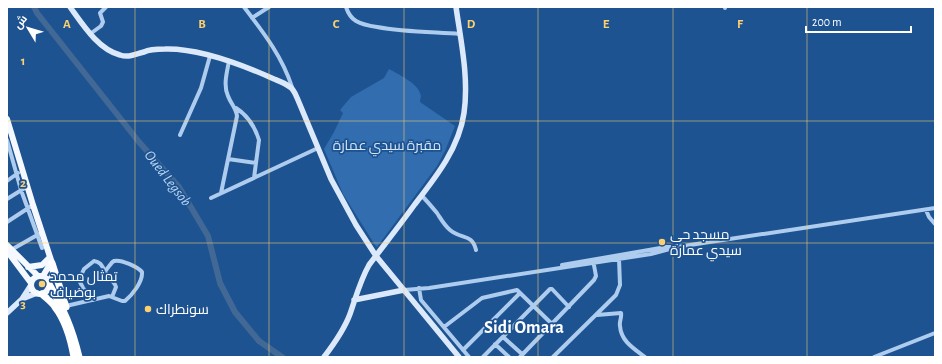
<svg xmlns="http://www.w3.org/2000/svg" width="942" height="364" font-family="'Alegreya Sans',Cairo,sans-serif">
	<rect width="100%" height="100%" fill="#1e5391"/>
	<path fill="#316daf" d="M 389,69 C 398,74 417,83 420,93 C 422,96 420,99 420,102 L 455,126 L 445,151 L 437,166 L 377,247 L 375,245 L 343,194 L 324,149 L 334,132 L 343,113 L 340,110 L 351,97 L 384,78 Z"/>
	<g fill="none" stroke-linecap="round" stroke-linejoin="round">
		<path stroke="#426895" stroke-width="6" d="M 34,7 L 37,13 L 139,142 L 179,187 L 208,236 L 220,283 L 235,312 L 259,341 L 282,357"/>
		<path stroke="#aeccee" stroke-width="4" d="M 244,7 C 263,32 282,56 292,87
			M 346,7 C 348,13 351,18 356,21 C 363,25 370,26 377,27 C 404,32 432,32 460,34
			M 725,7 L 725,8
			M 252,18 L 269,7
			M 90,34 L 101,26 L 103,22 L 100,13 L 106,7
			M 236,108 C 247,115 255,127 259,140 L 254,178
			M 180,135 L 201,88 L 210,56
			M 7,140 L 21,190 L 42,248
			M 228,159 L 256,163
			M 7,181 L 18,173
			M 221,193 L 237,116 C 236,108 231,104 228,96 C 223,85 227,72 229,61
			M 422,196 C 427,201 432,207 437,213 C 441,219 444,225 450,230 C 462,240 472,233 476,250
			M 211,198 L 318,148
			M 7,199 L 28,186
			M 926,210 L 929,217 L 935,224
			M 7,222 L 33,205
			M 11,250 L 39,234
			M 562,265 L 666,247 L 672,247
			M 105,271 C 107,278 114,280 116,287 L 112,297
			M 419,288 L 421,300 L 469,357
			M 404,290 L 429,288 L 651,254 L 677,247 L 935,208
			M 66,306 L 109,296 L 122,301 L 125,301 C 132,295 143,282 142,272 C 138,267 121,259 114,261 C 111,262 108,269 105,271 C 102,266 101,262 94,261 L 84,269 L 79,280 L 83,288 L 93,300
			M 597,315 L 621,313 C 622,318 619,321 620,326 C 621,341 633,348 645,357
			M 444,327 L 482,298 L 517,290 L 552,324
			M 503,337 L 522,354
			M 495,344 L 509,357
			M 463,350 L 520,293
			M 483,357 L 550,289 L 552,289 L 569,307
			M 520,357 L 594,280 L 596,276 L 593,260
			M 553,357 L 616,295 L 620,285 L 619,259
			M 874,357 L 935,333"/>
		<path stroke="#dbe9fa" stroke-width="5.5" d="M 70,7 C 83,25 98,49 120,55 C 129,58 135,54 144,52 C 150,49 158,49 165,49 C 199,48 243,65 274,79 C 279,81 285,83 290,87 C 294,89 296,96 298,100 L 331,179 L 356,225 L 376,256 L 459,357
			M 22,299 L 37,293
			M 354,300 L 404,290
			M 7,313 L 22,299 L 31,285
			M 324,357 C 334,344 344,330 350,314 C 356,297 360,281 369,265 C 384,245 400,225 415,204 C 436,177 459,148 464,113 C 469,78 461,42 456,7"/>
		<path stroke="#f5f9ff" stroke-width="6" d="M 7,119 L 33,205 L 52,263 L 53,274 L 49,282
			M 7,245 L 38,276
			M 7,251 L 31,283
			M 28,267 L 42,265 L 49,258
			M 43,276 L 50,264 L 49,260
			M31 285a9 9 0 1 1 18 0a9 9 0 1 1-18 0Z"/>
		<path stroke="#fff" stroke-width="7" d="M 52,263 L 66,307
			M 49,284 C 64,310 72,328 79,357
			M 42,294 C 46,298 52,302 55,307 C 66,321 71,340 74,357"/>
	</g>
	<path fill="none" stroke="#fcd06e" stroke-width="1" stroke-opacity="0.55" d="M 135,7 L 135,357M 269,7 L 269,357M 404,7 L 404,357M 538,7 L 538,357M 673,7 L 673,357M 807,7 L 807,357M 7,121 L 935,121M 7,243 L 935,243"/>
	<g fill="#fcd06e" stroke="#1e5391" stroke-width="1.5">
		<circle cx="662" cy="242" r="4"/>
		<circle cx="42" cy="284" r="4"/>
		<circle cx="148" cy="309" r="4"/>
	</g>
	<g text-anchor="middle" stroke-width="3.5" stroke-linejoin="round" paint-order="stroke">
		<g font-size="14" fill="#d4e6fa" stroke="#1e5391">
			<text x="387" y="150">مقبرة سيدي عمارة</text>
		</g>
		<g font-size="14" fill="#fff" stroke="#1e5391" text-anchor="start">
			<text x="670" y="239">مسجد حي<tspan x="670" dy="16">سيدي عمارة</tspan></text>
			<text x="50" y="281">تمثال محمد<tspan x="50" dy="16">بوضياف</tspan></text>
			<text x="156" y="314">سونطراك</text>
		</g>
		<g font-size="15" font-style="italic" fill="#bad6f5" stroke="#1e5391">
			<text transform="translate(168 178) rotate(52)" y="5">Oued Legsob</text>
		</g>
		<g font-size="18" font-weight="bold" fill="#fff" stroke="#1e5391">
			<text x="524" y="333">Sidi Omara</text>
		</g>
	</g>
	<g font-size="13" text-anchor="middle" font-weight="bold" fill="#fcd06e" stroke="#1e5391" stroke-width="3.5" stroke-linejoin="round" paint-order="stroke">
		<text x="67" y="28">A</text>
		<text x="202" y="28">B</text>
		<text x="336" y="28">C</text>
		<text x="471" y="28">D</text>
		<text x="606" y="28">E</text>
		<text x="740" y="28">F</text>
		<text x="23" y="65">1</text>
		<text x="23" y="187">2</text>
		<text x="23" y="308">3</text>
	</g>
	<rect width="942" height="364" fill="none" stroke="#ffffff" stroke-width="16"/>
	<g transform="translate(28 28) rotate(308)" stroke="#1e5391" stroke-width="3" paint-order="stroke">
	<path d="M0-3L7 15L0 10L-7 15Z" fill="#ffffff"/>
	<text y="-6" font-size="11" font-weight="bold" text-anchor="middle" fill="#ffffff">ش</text>
	</g>
	<path d="M806 26v6h105v-6" fill="none" stroke="#ffffff" stroke-width="2"/>
	<text x="812" y="26" font-size="12" fill="#ffffff" stroke="#1e5391" stroke-width="3" paint-order="stroke">200 m</text>
</svg>
